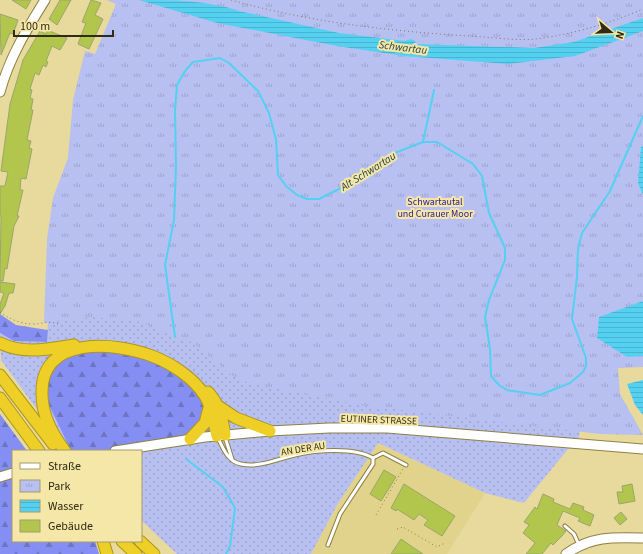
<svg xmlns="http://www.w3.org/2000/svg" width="643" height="554" font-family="'Source Sans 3',sans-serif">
	<defs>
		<pattern id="grass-dots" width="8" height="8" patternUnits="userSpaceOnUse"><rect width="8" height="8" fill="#b8bff1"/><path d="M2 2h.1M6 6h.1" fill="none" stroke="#9ea4ce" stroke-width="1.8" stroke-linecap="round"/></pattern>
		<pattern id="forest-firs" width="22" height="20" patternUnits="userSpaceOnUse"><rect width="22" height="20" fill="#858ff3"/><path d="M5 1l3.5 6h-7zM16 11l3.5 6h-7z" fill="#6d75c3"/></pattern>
		<pattern id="park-tufts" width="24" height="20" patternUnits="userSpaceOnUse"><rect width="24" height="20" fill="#b8bff1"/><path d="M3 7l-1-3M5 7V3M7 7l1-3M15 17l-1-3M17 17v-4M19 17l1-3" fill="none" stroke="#9ea4ce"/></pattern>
		<pattern id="water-rules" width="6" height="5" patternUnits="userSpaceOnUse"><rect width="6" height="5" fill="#54d1f1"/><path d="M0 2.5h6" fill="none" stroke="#4ab4ce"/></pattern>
	</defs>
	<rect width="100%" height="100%" fill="#e7da9c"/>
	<path fill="#e2d38c" d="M 378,443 L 485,493 L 447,554 L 311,554 L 337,505 Z"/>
	<path fill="url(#grass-dots)" d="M 117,0 L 586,354 L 578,448 L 568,449 L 524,503 L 485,493 L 378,443 L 337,505 L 311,554 L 177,554 L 141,520 L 141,451 L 102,451 L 174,438 L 47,401 L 71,451 L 70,451 L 33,404 L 1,360 L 0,333 L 14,341 L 47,342 L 51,254 Z"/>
	<path fill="url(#forest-firs)" d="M 0,314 L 16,325 L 48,330 L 47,342 L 14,341 L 0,333 Z
		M 78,347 L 154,352 L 179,363 L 199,380 L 215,431 L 102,451 L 71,451 L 47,401 L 47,357 Z
		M 0,414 L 27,451 L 13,451 L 13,541 L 95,541 L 99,554 L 0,554 Z"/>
	<path fill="url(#park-tufts)" d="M 107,0 L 643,0 L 643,367 L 618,368 L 620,394 L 643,435 L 600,434 L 360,405 L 251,384 L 231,375 L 191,341 L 188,343 L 140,322 L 92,317 L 44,323 L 47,239 L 53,198 L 68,158 L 73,100 L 85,51 L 95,54 L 116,4 Z"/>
	<path fill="url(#water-rules)" d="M 139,0 C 174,0 207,0 239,11 L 339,33 L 405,41 L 411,39 L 415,41 L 416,44 L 534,48 L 574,42 L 643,18 L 643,31 L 575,56 L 508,64 L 404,56 L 337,46 L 217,23 Z
		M 643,146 L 643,195 L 638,183 L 641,147 Z
		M 643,301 L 643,356 L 627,357 L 597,338 L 599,317 Z
		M 643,380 L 643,415 L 635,405 L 627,384 Z"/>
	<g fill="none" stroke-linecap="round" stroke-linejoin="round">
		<path stroke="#54d1f1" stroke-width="2" d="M 423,142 L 434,90
			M 175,337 L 165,265 L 174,220 L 176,166 L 175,110 L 177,85 L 185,71 L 193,62 L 220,58 L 229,63 L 258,91 L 269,113 L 276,139 L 278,175 L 286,186 L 297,195 L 307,199 L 319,199 L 347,185 L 392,154 L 423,142 L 437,142 L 473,164 L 482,176 L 489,213 L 505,248 L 505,260 L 489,300 L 485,317 L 490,349 L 491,376 L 499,385 L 507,390 L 540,395 L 570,383 L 583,372 L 586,366 L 586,358 L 572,319 L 577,277 L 578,248 L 582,233 L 610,191 L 643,116
			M 186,459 L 223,487 L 235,508 L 230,546 L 226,554"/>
	</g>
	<path fill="#b2c64d" stroke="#9ba66b" d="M 12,0 L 31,0 L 26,9 Z
		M 60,0 L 71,0 L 57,25 L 49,19 Z
		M 91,0 L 101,3 L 95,15 L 103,19 L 89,49 L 78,44 L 86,23 L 82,22 Z
		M 0,14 L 18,20 L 13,34 L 10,33 L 1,55 Z
		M 47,30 L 67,38 L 60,50 L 52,46 L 46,61 L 48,62 L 46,67 L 43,65 L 39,75 L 35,73 L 30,89 L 32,90 L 30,98 L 33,99 L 31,110 L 33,110 L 27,140 L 31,141 L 29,148 L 32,149 L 26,179 L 21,178 L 20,190 L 23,190 L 17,216 L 19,216 L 14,226 L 7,269 L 5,268 L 3,281 L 0,281 L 1,216 L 0,216 L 0,186 L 5,186 L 8,172 L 1,171 L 10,104 L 23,60 L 40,31 L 46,34 Z
		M 0,282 L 15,284 L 13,293 L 9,293 L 5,306 L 0,314 L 0,304 L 4,293 L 0,292 Z
		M 384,470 L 396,477 L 381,501 L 370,494 Z
		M 404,484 L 455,516 L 442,536 L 424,525 L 428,520 L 419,514 L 414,520 L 397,509 L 396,511 L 391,508 Z
		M 632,484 L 635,501 L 619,504 L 617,492 L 623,492 L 622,486 Z
		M 543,494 L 554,499 L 553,502 L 570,509 L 573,503 L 584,507 L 583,510 L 594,515 L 590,526 L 578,521 L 580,518 L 563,511 L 557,525 L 566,531 L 562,536 L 553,545 L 551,543 L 542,554 L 526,554 L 535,543 L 523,533 L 529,525 L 524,522 L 535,507 L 537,509 Z
		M 621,512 L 627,519 L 620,525 L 614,518 Z
		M 401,539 L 411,546 L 423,554 L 391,554 Z"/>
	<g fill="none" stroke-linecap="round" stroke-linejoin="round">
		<defs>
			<path id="lane" d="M 225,437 L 232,459
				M 218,438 C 223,448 228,462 241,464 C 259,468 277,459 295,455 C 316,450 354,447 373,458 L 373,464 L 340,514 L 328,545
				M 373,458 L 383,453 L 406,465
				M 565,526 L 574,534 L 579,545"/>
			<path id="secondary" d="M 0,92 C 9,58 27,29 45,0
				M 115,451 L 205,437 L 270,431 L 329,428 L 387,428 L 643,449
				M 0,477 L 13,473
				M 566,554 C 591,536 613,537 643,538"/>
			<path id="highway" d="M 0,343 C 24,355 49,349 74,345
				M 0,375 L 53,444
				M 208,392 C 220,405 222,418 225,435
				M 0,398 L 39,451
				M 218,406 L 236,418 L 270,431
				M 190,439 L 205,423 L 209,408
				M 65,451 C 52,434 42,416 42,394 C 40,335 115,342 152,356 C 171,363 194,378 205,396 C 212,407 214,423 217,436
				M 103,541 L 107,554
				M 122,541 L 136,554
				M 140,541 L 154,554"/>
		</defs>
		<use href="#lane" stroke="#8e8145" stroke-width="5"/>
		<use href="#secondary" stroke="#8e8145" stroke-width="11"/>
		<use href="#highway" stroke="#ac9620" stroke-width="13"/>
		<path stroke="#857c52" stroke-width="1" stroke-dasharray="1 3" stroke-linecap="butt" d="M 231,0 C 309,22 388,31 469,36 C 491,37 515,41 536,39 C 573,34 608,24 643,9
			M 0,312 C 10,319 20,324 33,324 C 43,324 48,320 58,324
			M 376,515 L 403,469
			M 397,529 L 403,527 L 437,547 L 445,543"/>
		<use href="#lane" stroke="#fff" stroke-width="3"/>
		<use href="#secondary" stroke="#fff" stroke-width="9"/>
		<use href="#highway" stroke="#eecf28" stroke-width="11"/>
	</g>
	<g text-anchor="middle" stroke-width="4" stroke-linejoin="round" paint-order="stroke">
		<g font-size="10" fill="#2b1a8f" stroke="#f4e7a8">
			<text x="435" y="205">Schwartautal<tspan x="435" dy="12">und Curauer Moor</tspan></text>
		</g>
		<g font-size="10" fill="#302b12" stroke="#f4e7a8">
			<text transform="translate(379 419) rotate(2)" y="4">EUTINER STRASSE</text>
			<text transform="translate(303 448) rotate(-9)" y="4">AN DER AU</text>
		</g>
		<g font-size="11" font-style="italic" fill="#223d45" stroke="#f4e7a8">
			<text transform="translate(403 47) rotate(7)" y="4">Schwartau</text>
			<text transform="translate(368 171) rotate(-32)" y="4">Alt Schwartau</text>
		</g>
	</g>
	<rect x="12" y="450" width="130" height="92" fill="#f4e7a8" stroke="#a69c6c"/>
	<rect x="20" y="463" width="20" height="6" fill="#ffffff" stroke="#a69c6c"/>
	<text x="48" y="470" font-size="12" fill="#302b12">Straße</text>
	<rect x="20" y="480" width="20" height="12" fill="url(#park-tufts)" stroke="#a69c6c"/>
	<text x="48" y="490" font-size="12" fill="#302b12">Park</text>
	<rect x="20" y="500" width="20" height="12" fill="url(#water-rules)" stroke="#a69c6c"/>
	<text x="48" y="510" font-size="12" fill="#302b12">Wasser</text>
	<rect x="20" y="520" width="20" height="12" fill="#b2c64d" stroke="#a69c6c"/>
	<text x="48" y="530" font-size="12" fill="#302b12">Gebäude</text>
	<g transform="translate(611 32) rotate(109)" stroke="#f4e7a8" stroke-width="3" paint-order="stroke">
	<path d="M0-3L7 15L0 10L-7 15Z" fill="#302b12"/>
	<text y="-6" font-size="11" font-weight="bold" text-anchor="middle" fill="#302b12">N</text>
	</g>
	<path d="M14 30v6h99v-6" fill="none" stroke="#302b12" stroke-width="2"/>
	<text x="20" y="30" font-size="12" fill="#302b12" stroke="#f4e7a8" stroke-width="3" paint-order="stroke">100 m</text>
</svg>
